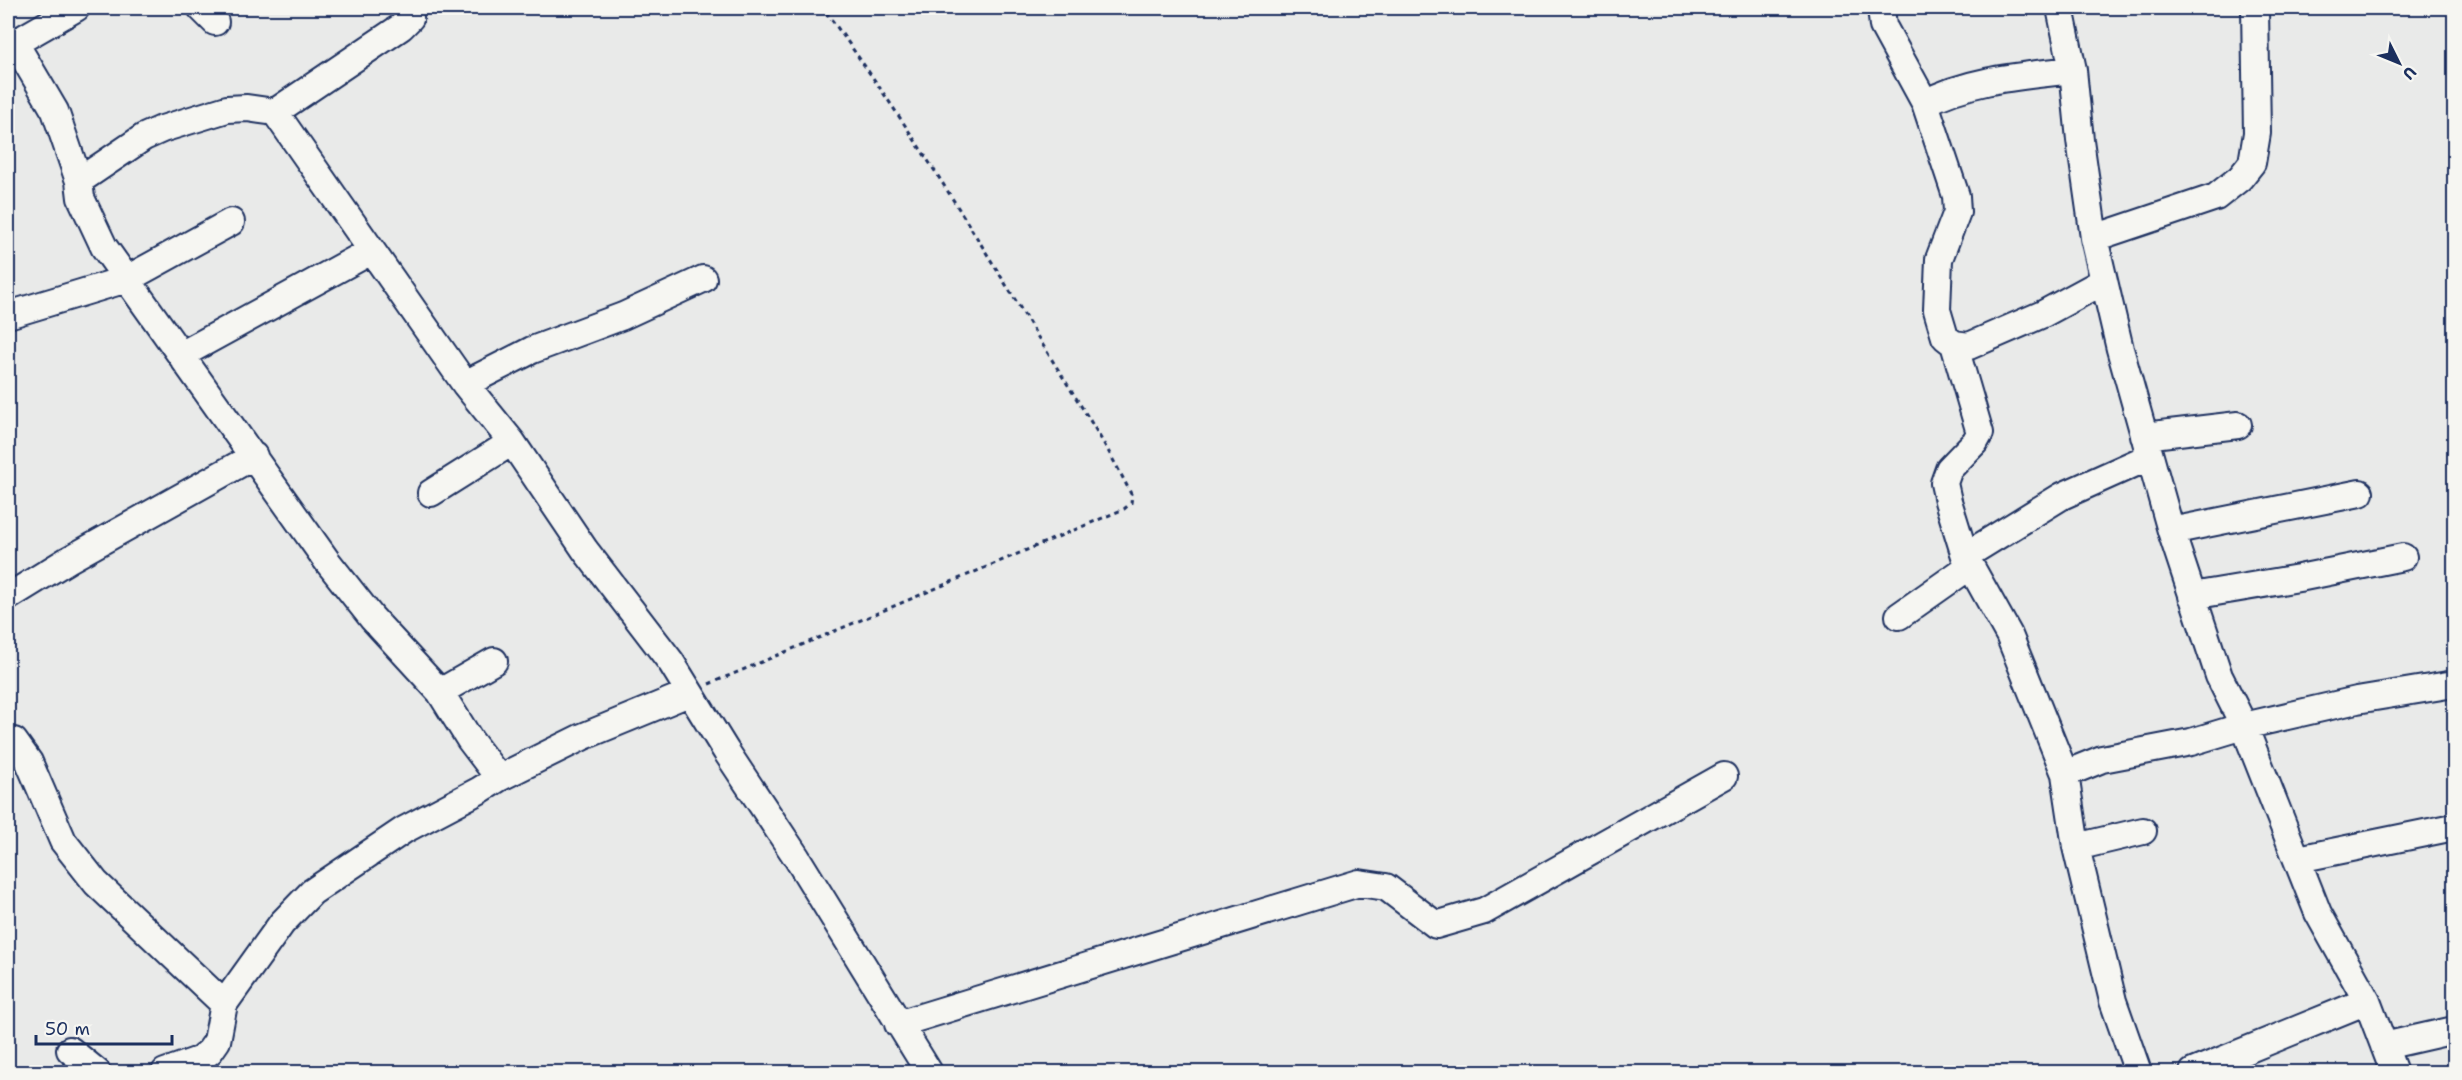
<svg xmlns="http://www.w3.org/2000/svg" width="2462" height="1080" font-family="'Shantell Sans',sans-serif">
	<rect width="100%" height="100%" fill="#e9eae9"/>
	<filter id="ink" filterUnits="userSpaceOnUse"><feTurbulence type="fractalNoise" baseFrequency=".0167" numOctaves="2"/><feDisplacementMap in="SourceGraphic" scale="12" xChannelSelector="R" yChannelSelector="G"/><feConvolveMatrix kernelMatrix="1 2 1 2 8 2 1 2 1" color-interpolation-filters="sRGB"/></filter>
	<g filter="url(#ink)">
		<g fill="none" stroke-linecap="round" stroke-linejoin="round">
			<defs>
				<path id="minor" d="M 201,8 L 215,22
					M 1881,8 L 1883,26 L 1925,103 C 1970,79 2023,76 2073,70
					M 2060,8 L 2073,70 L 2080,140 L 2094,238 L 2120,349 L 2171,531 L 2219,676 L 2244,726 L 2318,913 L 2367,1001 L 2394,1072
					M 15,43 L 55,111 L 79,181 L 81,198 L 104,247 L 327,561 L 372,618 L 440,692 L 470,740 L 499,778 L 480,790 L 404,830 L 312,892 L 282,923 L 224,1004 L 217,1041 L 210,1051 L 201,1059 L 165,1072
					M 8,45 L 15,43 L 76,8
					M 1925,103 L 1956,196 L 1957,212 L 1939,259 L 1937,310 L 1945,337 L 1954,344 L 1969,346 L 2043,314 L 2104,281
					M 275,112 L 465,384 L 512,442 L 585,550 L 671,662 L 726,751 L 797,858 L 929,1072
					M 79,181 L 144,137 L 162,129 L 227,109 L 247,108 L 275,112 L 401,27 L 410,18 L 406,8
					M 2094,238 L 2216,197 L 2240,178 L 2252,163 L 2257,133 L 2255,8
					M 8,315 L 127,279 L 231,222
					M 1954,344 L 1980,433 L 1975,442 L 1949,469 L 1944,483 L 1948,501 L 1965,556 L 2009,635 L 2065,774 L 2076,847 L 2113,1001 L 2138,1072
					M 181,355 L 371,251
					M 465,384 L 532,350 L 623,316 L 703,279
					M 2144,436 L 2238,425
					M 431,493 L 512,442
					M 2171,531 L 2360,493
					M 1965,556 L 2062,496 L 2149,457
					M 2192,596 L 2299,578 L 2403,557
					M 8,597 L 68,560 L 254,456
					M 1899,616 L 1970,566
					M 440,692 L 494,661
					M 14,741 L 29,762 L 63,841 L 96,883 L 224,1004
					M 2065,774 L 2102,759 L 2191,742 L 2244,726 L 2357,700 L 2454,684
					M 499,778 L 582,737 L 689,693
					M 2076,847 L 2143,831
					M 2298,859 L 2454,827
					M 898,1024 L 1359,883 L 1386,887 L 1436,925 L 1484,911 L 1724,776
					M 2384,1046 L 2450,1031
					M 70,1050 L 97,1072
					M 2193,1072 L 2367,1001"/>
			</defs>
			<use href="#minor" stroke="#1b2f5e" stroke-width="30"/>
			<path stroke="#1b2f5e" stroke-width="3" stroke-dasharray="4.5 4.5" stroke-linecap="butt" d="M 709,684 L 1124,509 L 1131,503 L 1132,496 C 1103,436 1064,381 1030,324 C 964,216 898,109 823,8"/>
			<use href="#minor" stroke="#f6f6f2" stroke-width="26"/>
		</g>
	</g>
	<rect width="2462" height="1080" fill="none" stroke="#f6f6f2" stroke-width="30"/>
	<rect x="15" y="15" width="2432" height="1050" fill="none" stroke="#1b2f5e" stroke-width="2" filter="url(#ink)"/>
	<g transform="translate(2399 63) rotate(133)" stroke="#f6f6f2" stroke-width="4.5" paint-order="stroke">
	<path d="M0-4.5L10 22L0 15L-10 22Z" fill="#1b2f5e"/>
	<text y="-9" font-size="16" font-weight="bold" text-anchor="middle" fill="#1b2f5e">U</text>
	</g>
	<path d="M36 1035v9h136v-9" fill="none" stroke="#1b2f5e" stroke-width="3"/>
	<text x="45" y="1035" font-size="18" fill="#1b2f5e" stroke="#f6f6f2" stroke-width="4.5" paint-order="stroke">50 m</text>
</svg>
